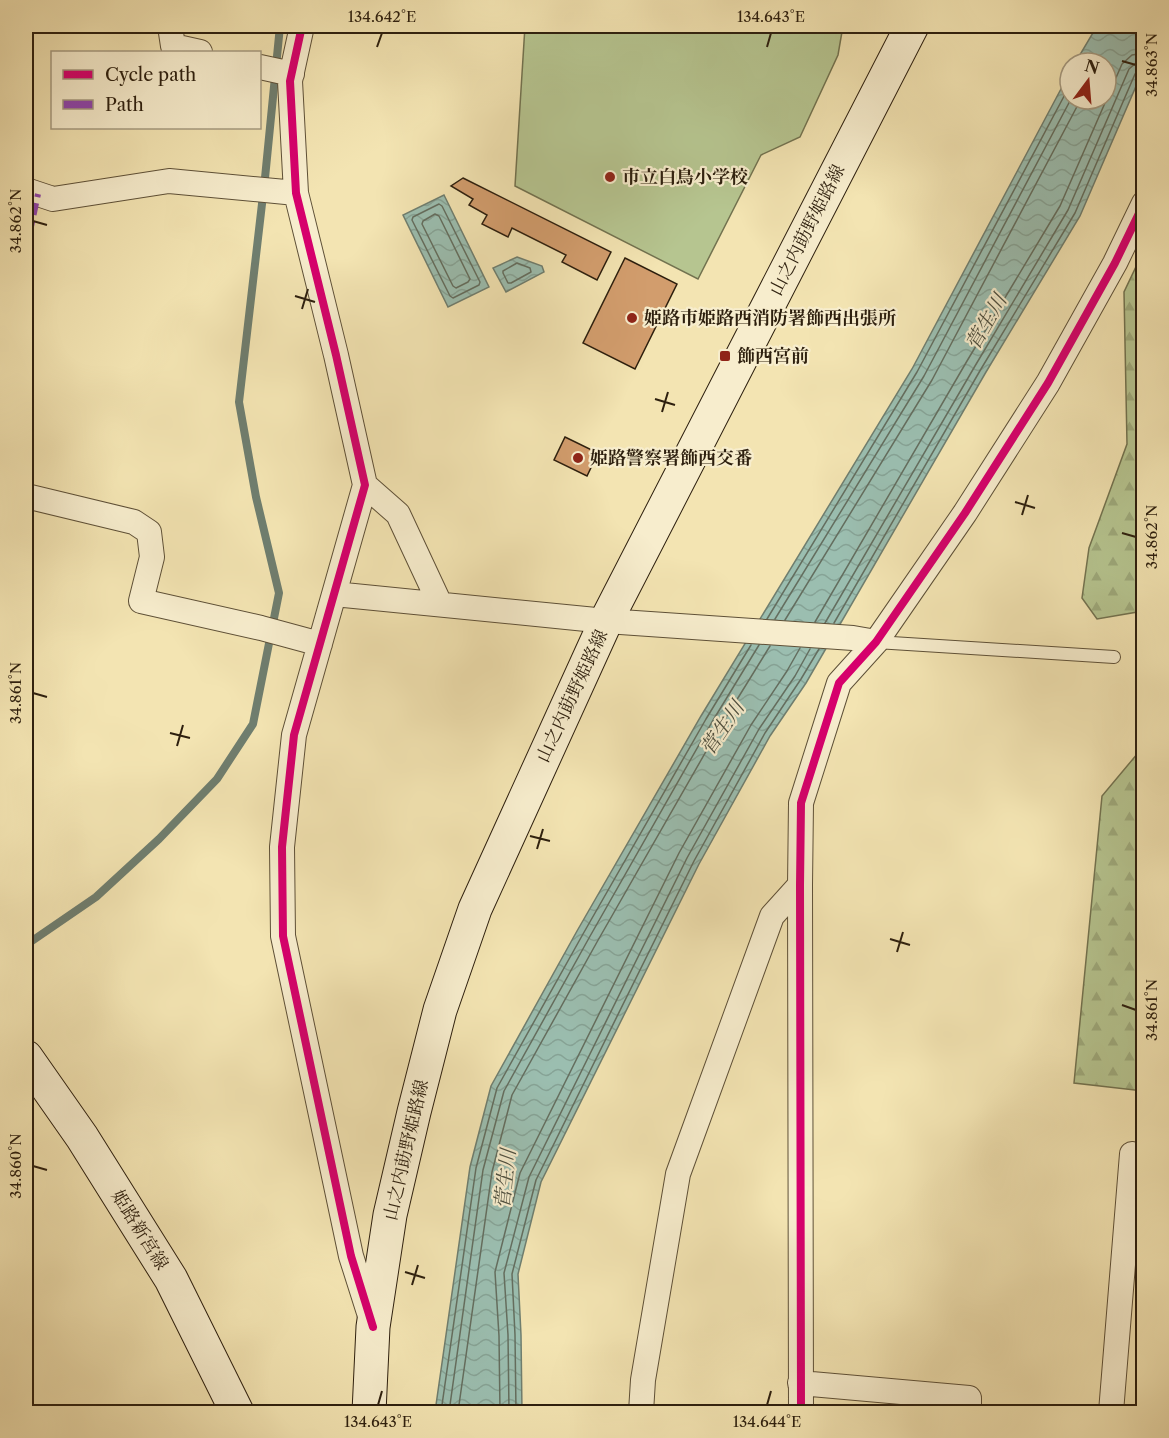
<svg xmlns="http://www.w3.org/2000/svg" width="1169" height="1438" font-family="'Libre Caslon Text','Noto Serif JP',serif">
	<defs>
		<pattern id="forest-firs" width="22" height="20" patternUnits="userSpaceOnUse" patternTransform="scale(1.5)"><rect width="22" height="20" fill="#b6c590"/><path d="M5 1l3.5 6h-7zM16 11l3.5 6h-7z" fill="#9da97b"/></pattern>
		<pattern id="water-waves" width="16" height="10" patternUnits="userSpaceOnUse" patternTransform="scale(1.5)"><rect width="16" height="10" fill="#9bbeb0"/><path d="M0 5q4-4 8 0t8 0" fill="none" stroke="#86a396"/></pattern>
	</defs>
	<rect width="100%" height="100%" fill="#f3e4b2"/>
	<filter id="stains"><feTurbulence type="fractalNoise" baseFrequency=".00333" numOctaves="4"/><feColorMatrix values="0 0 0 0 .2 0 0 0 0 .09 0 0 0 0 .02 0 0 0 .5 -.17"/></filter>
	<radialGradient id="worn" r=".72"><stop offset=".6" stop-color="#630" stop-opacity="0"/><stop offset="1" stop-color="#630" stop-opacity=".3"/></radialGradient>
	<path fill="url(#forest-firs)" stroke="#72724f" stroke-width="1.5" d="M 1143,252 L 1143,611 L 1097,619 L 1082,598 L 1089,548 L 1127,444 L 1124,292 Z
		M 1143,747 L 1143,1091 L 1074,1083 L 1102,796 Z"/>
	<path fill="#b6c590" stroke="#72724f" stroke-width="1.5" d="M 525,26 L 843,26 L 838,55 L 800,137 L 761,155 L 698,279 L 515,186 Z"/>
	<path fill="url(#water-waves)" stroke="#6f7e6f" stroke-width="1.5" d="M 1097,26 L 1143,26 L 1143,70 L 1080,216 L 986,372 L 806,683 L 770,736 L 699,864 L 541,1182 L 518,1274 L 521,1335 L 522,1412 L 435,1412 L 470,1167 L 491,1086 L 577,931 L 701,716 L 912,369 L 1070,72 L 1070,99 L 1106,99 L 1106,63 L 1075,63 Z
		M 444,195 L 489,287 L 448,307 L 403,215 Z
		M 517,257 L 542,266 L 544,272 L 506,292 L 493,268 Z"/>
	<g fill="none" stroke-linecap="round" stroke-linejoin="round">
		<path stroke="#646e5f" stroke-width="1.5" d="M 439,204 L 442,206 L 480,282 L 479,285 L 453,298 L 450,296 L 412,220 L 413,217 Z
			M 435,214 L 439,216 L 470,279 L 468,282 L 456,288 L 453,286 L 422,224 L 423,221 Z
			M 517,263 L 530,268 L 531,272 L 511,283 L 508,283 L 503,273 L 503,271 Z
			M 767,619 L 917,372 L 1070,85
			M 775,619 L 924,376 L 1071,99
			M 785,620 L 932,380 L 1081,99
			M 815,622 L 967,361 L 1060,206 L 1122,64 L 1132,55 L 1144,53
			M 825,623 L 975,366 L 1068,210 L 1129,69 L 1136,63 L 1144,62
			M 834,623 L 981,369 L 1075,213 L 1135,74 L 1139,70 L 1144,69
			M 441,1412 L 476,1168 L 497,1088 L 583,934 L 706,719 L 751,645
			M 449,1412 L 483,1170 L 504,1091 L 589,938 L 712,722 L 759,645
			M 458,1412 L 492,1172 L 512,1095 L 597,942 L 720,727 L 770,646
			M 500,1412 L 499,1336 L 495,1272 L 520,1173 L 679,853 L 751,725 L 787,671 L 800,648
			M 509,1412 L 508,1335 L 504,1273 L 529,1177 L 687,858 L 759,729 L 795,676 L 810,649
			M 516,1412 L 515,1335 L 512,1274 L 536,1180 L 694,861 L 765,733 L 801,679 L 819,649"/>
		<path stroke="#6f7e6f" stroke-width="8" d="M 26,945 L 96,897 L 159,839 L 217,779 L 253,724 L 279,593 L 256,497 L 239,402 L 265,178 L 280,26"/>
	</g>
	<path fill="#d29d6d" stroke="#2d1f0e" stroke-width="1.5" d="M 463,178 L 611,252 L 597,280 L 562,262 L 566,255 L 512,228 L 508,237 L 482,224 L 487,215 L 469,205 L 473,199 L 451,186 Z
		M 625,258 L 677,284 L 635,369 L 583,343 Z
		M 565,437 L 598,453 L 587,476 L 554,460 Z"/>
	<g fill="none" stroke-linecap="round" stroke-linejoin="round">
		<defs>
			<path id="service" d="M 876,642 L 1114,657"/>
			<path id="minor" d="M 170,26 L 173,46 L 200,52
				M 302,26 L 290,81 L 296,193 L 336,355 L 365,485 L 294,735 L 282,847 L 283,936 L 351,1256 L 372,1322
				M 260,67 L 292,74
				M 26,190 L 53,199 L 169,181 L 296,193
				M 365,485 L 398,514 L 440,604
				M 26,496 L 134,522 L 149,532 L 152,557 L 141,601 L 261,628 L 320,644
				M 334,594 L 606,621 L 853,638 L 876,642
				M 800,1383 L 969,1398 L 969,1412
				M 641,1412 L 643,1380 L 678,1174 L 772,916 L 800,885
				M 801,1412 L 800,885 L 801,803 L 839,683 L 876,642 L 965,513 L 1048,383 L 1115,263 L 1144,203
				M 1111,1412 L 1132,1154"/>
			<path id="secondary" d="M 26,1057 L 82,1137 L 171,1279 L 237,1412
				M 369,1412 L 373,1327 L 390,1215 L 414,1112 L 440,1010 L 475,909 L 606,621 L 912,26"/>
		</defs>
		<use href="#service" stroke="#5e5037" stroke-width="14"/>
		<use href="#minor" stroke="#5e5037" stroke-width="26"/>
		<use href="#secondary" stroke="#2d1f0e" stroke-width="35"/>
		<use href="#service" stroke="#f7edcd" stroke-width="12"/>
		<use href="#minor" stroke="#f7edcd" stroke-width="24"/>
		<use href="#secondary" stroke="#f7edcd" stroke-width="33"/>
		<path stroke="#8e44ad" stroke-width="6" stroke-dasharray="12 6" stroke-linecap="butt" d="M 26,250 L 38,194"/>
		<defs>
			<path id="cycleway" d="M 302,26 L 290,81 L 296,193 L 336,355 L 365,485 L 294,735 L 282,847 L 283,936 L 351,1256 L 373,1327
				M 801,1412 L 800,885 L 801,803 L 839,683 L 876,642 L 965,513 L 1048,383 L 1115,263 L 1144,203"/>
		</defs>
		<use href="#cycleway" stroke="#f7edcd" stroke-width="11"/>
		<use href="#cycleway" stroke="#d6006c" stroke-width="8"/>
	</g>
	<path fill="none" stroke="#2d1f0e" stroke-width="2" d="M 377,47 L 382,33M 767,47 L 771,33M 1122,61 L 1136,65M 33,221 L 47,225M 295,296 L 315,302M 302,309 L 308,289M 655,399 L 675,405M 662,412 L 668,392M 1015,502 L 1035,508M 1022,515 L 1028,495M 1122,533 L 1136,537M 33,693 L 47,697M 170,733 L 190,738M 177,746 L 183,725M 530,836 L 550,841M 537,849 L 543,829M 890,939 L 910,945M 897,952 L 903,932M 1122,1005 L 1136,1010M 33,1166 L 47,1170M 405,1272 L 425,1278M 412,1285 L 418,1265M 378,1405 L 382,1391M 767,1405 L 771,1391"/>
	<g fill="#8f2418" stroke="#f7edcd" stroke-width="2">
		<circle cx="610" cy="177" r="6"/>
		<circle cx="632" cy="318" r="6"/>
		<rect x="719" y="350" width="12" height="12" rx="3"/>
		<circle cx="578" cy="458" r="6"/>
	</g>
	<g text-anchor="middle" stroke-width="4.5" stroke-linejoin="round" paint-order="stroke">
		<g font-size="18" font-weight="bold" fill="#2d1f0e" stroke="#f7edcd" text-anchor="start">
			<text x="622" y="183">市立白鳥小学校</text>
			<text x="644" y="324">姫路市姫路西消防署飾西出張所</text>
			<text x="737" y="362">飾西宮前</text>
			<text x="590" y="464">姫路警察署飾西交番</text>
		</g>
		<g font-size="18" fill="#2d1f0e" stroke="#f7edcd">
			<text transform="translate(807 230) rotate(-63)" y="6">山之内莇野姫路線</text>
			<text transform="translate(572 696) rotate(-65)" y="6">山之内莇野姫路線</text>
			<text transform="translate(406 1150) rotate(-77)" y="6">山之内莇野姫路線</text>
			<text transform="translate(140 1230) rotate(58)" y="6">姫路新宮線</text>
		</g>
		<g font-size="20" font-style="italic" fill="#4e4f3f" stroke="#f7edcd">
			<text transform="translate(986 322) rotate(-60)" y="7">菅生川</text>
			<text transform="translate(722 728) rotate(-56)" y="7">菅生川</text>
			<text transform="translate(505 1179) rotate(-84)" y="7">菅生川</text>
		</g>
	</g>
	<rect width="1169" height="1438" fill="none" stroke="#f3e4b2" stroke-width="66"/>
	<rect x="51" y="51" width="210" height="78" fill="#f7edcd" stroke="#a69b81" stroke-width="1.5"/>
	<rect x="63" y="70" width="30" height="9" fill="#d6006c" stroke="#a69b81" stroke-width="1.5"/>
	<text x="105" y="81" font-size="18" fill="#2d1f0e">Cycle path</text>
	<rect x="63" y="100" width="30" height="9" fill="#8e44ad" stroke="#a69b81" stroke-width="1.5"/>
	<text x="105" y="111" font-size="18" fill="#2d1f0e">Path</text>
	<g transform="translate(1088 81) rotate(16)"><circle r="28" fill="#f7edcd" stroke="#a69b81" stroke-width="1.5"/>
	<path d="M0-4.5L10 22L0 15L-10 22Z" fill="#8f2418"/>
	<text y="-9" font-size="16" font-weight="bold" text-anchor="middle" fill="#2d1f0e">N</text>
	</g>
	<rect x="33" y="33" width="1103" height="1372" fill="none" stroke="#2d1f0e" stroke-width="2"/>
	<g font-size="15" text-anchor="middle" fill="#2d1f0e">
		<text x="382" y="22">134.642°E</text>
		<text x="771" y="22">134.643°E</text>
		<text transform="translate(1152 65) rotate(-90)" y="5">34.863°N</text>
		<text transform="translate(16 221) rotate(-90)" y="5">34.862°N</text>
		<text transform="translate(1152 537) rotate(-90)" y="5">34.862°N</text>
		<text transform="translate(16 693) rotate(-90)" y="5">34.861°N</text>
		<text transform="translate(1152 1010) rotate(-90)" y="5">34.861°N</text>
		<text transform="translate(16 1166) rotate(-90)" y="5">34.860°N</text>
		<text x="378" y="1427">134.643°E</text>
		<text x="767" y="1427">134.644°E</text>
	</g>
	<rect width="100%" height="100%" filter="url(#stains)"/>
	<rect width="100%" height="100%" fill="url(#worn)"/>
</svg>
